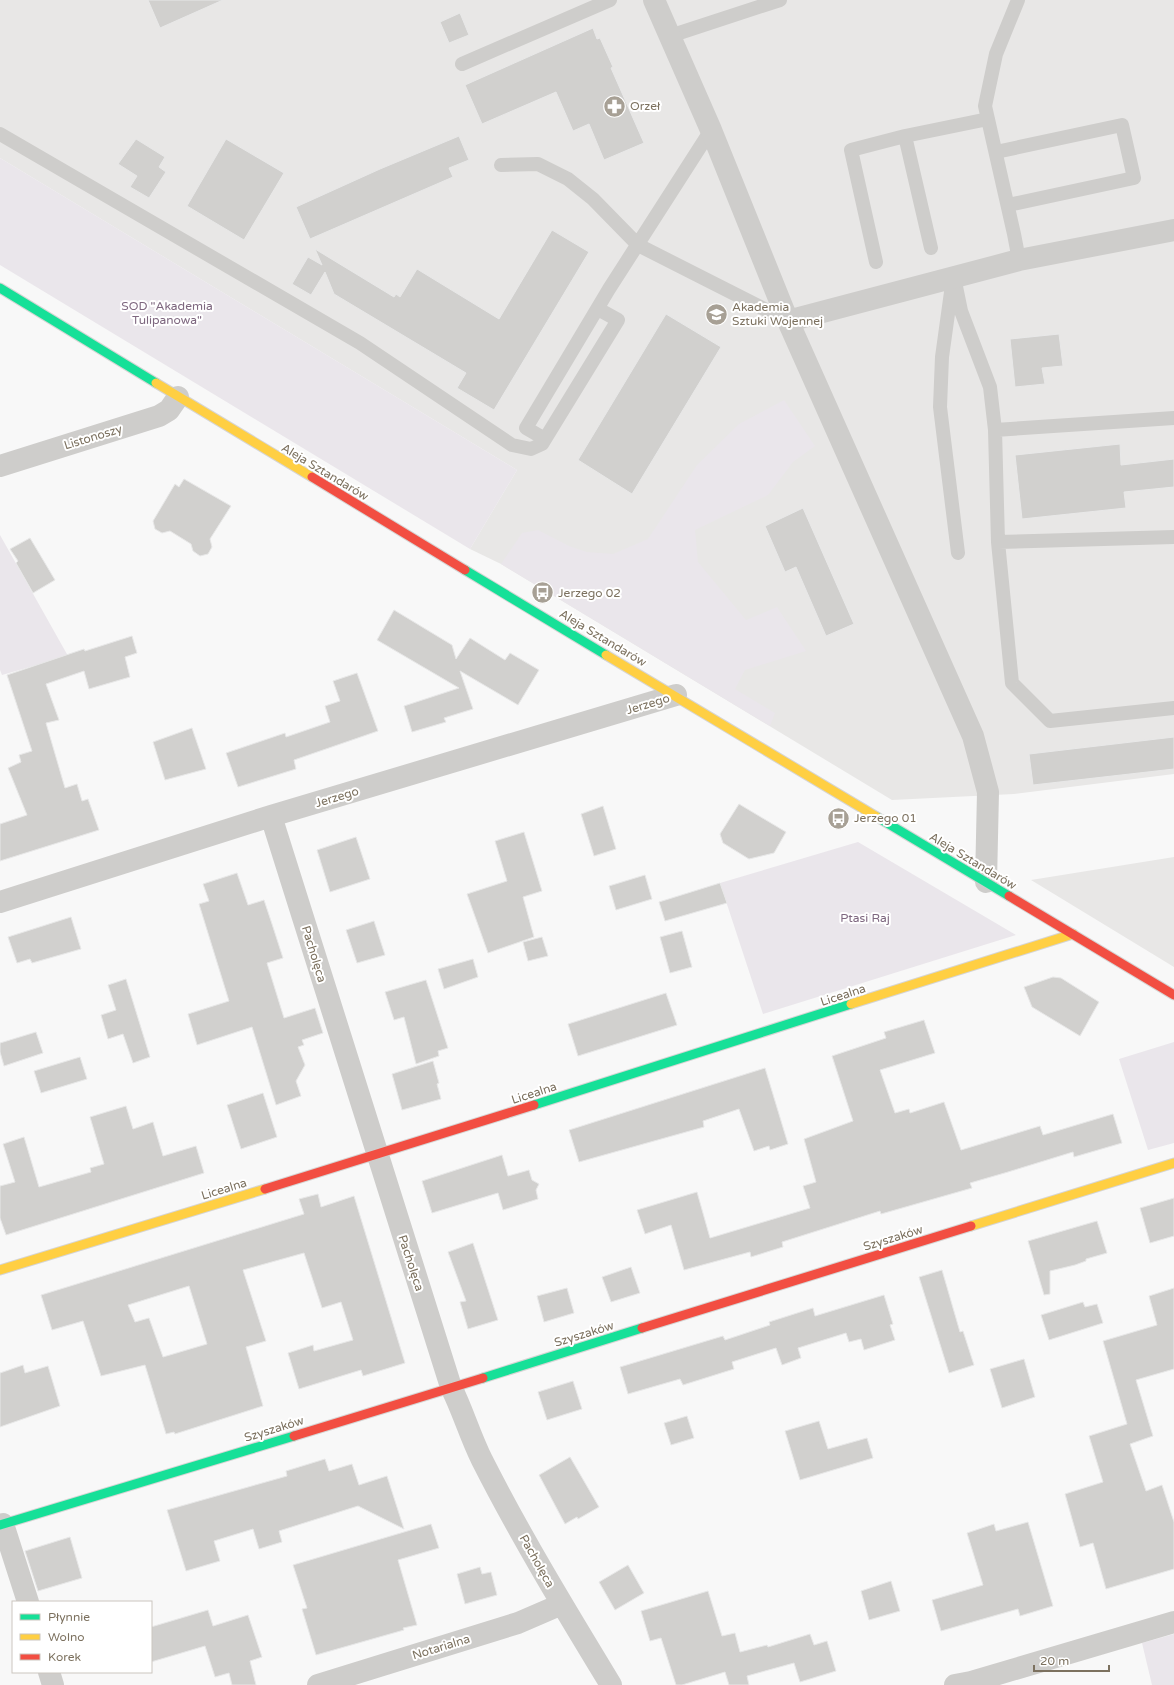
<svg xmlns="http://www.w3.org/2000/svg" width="1174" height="1685" font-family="'Varela Round',sans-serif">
	<rect width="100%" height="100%" fill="#f8f8f8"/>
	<path fill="#e8e7e6" d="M 0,0 L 1174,0 L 1174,774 L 1014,794 L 892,800 L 501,564 L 470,549 L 517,470 L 0,158 Z
		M 1174,857 L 1174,967 L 1031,880 Z"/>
	<path fill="#eae6eb" d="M 0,158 L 517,470 L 470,549 L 0,265 Z
		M 784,400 L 815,446 L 793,462 L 768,495 L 695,530 L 698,562 L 746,620 L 777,607 L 806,651 L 745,670 L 735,689 L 775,713 L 770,726 L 501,564 L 522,533 L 538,530 L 569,546 L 587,552 L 613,554 L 648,539 L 697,465 L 739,424 Z
		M 0,535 L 68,656 L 2,675 L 0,670 Z
		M 858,842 L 1016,935 L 763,1014 L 720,883 Z
		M 1174,1042 L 1174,1143 L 1148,1150 L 1119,1059 Z
		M 1174,1634 L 1174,1685 L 1152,1685 L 1142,1643 Z"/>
	<path fill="#d1d0ce" stroke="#e8e8e8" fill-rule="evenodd" d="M 148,0 L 223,0 L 160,28 Z
		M 460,13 L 469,35 L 449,43 L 440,22 Z
		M 593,28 L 597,39 L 600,38 L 613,67 L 611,68 L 644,143 L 604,160 L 589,124 L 573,131 L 556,92 L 482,124 L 465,85 Z
		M 459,136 L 469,160 L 449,168 L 453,177 L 310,239 L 296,207 L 380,169 Z
		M 136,139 L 165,157 L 159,167 L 166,172 L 149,198 L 130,187 L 137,176 L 118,164 Z
		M 226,139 L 284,173 L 244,240 L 187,206 Z
		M 552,230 L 589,252 L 494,410 L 457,388 L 466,373 L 334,294 L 325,272 L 311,295 L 292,284 L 308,257 L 322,265 L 315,249 L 394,297 L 396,294 L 400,297 L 417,269 L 499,319 Z
		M 666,314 L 721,347 L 632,494 L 578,460 Z
		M 1059,334 L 1063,366 L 1042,368 L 1045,384 L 1015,387 L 1010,339 Z
		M 1120,444 L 1121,465 L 1174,459 L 1174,487 L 1124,492 L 1126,508 L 1022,519 L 1015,455 Z
		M 184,479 L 231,506 L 210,539 L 212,547 L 208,554 L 200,556 L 193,551 L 191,544 L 170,531 L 162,533 L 155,529 L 153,521 L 175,484 L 179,487 Z
		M 803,508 L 854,624 L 826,636 L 796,567 L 785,572 L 765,526 Z
		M 30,538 L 55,580 L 33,593 L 16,563 L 18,561 L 10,549 Z
		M 394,610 L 452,645 L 456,659 L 470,638 L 505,660 L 510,653 L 539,670 L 518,705 L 460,671 L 473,709 L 444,718 L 446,722 L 412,732 L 404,706 L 459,688 L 377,640 Z
		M 132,636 L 137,653 L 125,657 L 130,677 L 89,689 L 84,671 L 46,684 L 59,720 L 46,723 L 65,788 L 77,784 L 82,801 L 88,799 L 99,830 L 0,861 L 0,824 L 27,815 L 8,768 L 21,762 L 19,755 L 32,751 L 7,675 L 84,649 L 85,651 Z
		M 357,673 L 378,731 L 294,760 L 296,769 L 238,787 L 226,753 L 285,733 L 286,737 L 330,722 L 325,706 L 340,701 L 333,681 Z
		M 192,728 L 206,769 L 165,780 L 153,742 Z
		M 1174,737 L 1174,769 L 1033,785 L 1029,754 Z
		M 739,804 L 786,832 L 774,853 L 749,859 L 723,843 L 720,834 Z
		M 603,806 L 616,849 L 594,856 L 581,814 Z
		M 524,832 L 542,891 L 523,897 L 534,937 L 488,953 L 467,894 L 507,881 L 495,841 Z
		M 356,837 L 370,879 L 330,892 L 317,850 Z
		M 237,873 L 248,905 L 264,900 L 272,924 L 283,958 L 267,963 L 284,1018 L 315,1008 L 323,1033 L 302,1040 L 304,1045 L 298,1047 L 305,1065 L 296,1081 L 301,1096 L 276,1105 L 252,1027 L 197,1045 L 188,1014 L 229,1001 L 199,904 L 209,901 L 203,884 Z
		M 645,875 L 652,899 L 616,910 L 609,886 Z
		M 720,883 L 727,903 L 665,921 L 659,902 Z
		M 71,917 L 81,949 L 32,963 L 30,959 L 17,963 L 8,937 Z
		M 374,921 L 385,955 L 357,963 L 346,930 Z
		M 682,931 L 692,967 L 670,973 L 660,937 Z
		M 542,937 L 548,956 L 528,961 L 523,942 Z
		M 473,959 L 478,977 L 444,989 L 438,969 Z
		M 1053,977 L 1061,978 L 1099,1002 L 1080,1036 L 1032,1007 L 1024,987 Z
		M 126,979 L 150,1057 L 133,1063 L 123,1034 L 108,1039 L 101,1015 L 116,1010 L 108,985 Z
		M 426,980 L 448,1048 L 438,1051 L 439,1056 L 416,1064 L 404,1017 L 394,1020 L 385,992 Z
		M 666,993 L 677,1025 L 578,1056 L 568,1024 Z
		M 924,1020 L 935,1053 L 880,1070 L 895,1113 L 909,1109 L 910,1113 L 944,1102 L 961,1150 L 1040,1126 L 1043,1135 L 1113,1114 L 1122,1143 L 1074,1157 L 1073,1152 L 1008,1172 L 970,1183 L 972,1188 L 881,1214 L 880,1211 L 782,1242 L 783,1247 L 751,1257 L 750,1252 L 684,1270 L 671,1225 L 645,1234 L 637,1210 L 697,1192 L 710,1238 L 810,1208 L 803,1186 L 816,1182 L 804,1139 L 853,1121 L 832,1056 L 886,1038 L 884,1032 Z
		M 36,1032 L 43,1053 L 4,1066 L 0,1052 L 0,1043 Z
		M 80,1057 L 87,1079 L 41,1093 L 34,1071 Z
		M 433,1061 L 439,1083 L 437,1084 L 441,1099 L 402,1110 L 392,1074 Z
		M 765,1068 L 788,1144 L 770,1150 L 769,1146 L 754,1151 L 739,1109 L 703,1121 L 704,1127 L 579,1162 L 569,1130 Z
		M 263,1093 L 277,1137 L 241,1149 L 227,1105 Z
		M 126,1106 L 133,1129 L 153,1122 L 163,1156 L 196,1146 L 204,1173 L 6,1235 L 0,1218 L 0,1186 L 15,1182 L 3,1144 L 24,1137 L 39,1187 L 91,1172 L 90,1168 L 104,1164 L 90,1117 Z
		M 502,1155 L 508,1176 L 529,1170 L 532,1180 L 539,1184 L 536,1190 L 538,1199 L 503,1210 L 498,1193 L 432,1213 L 422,1181 Z
		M 318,1194 L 321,1207 L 354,1196 L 405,1363 L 363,1376 L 361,1370 L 299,1389 L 288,1353 L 313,1345 L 314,1351 L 353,1340 L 341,1302 L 322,1308 L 304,1253 L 243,1270 L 266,1341 L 246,1347 L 263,1406 L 175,1434 L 174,1432 L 166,1434 L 145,1365 L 101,1376 L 83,1321 L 52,1330 L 41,1295 L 304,1214 L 299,1199 ZM 189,1286 L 207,1344 L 163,1357 L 149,1318 L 135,1322 L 128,1305 Z
		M 1174,1198 L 1174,1236 L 1150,1243 L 1140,1208 Z
		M 1097,1221 L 1107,1253 L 1086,1259 L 1086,1261 L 1075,1265 L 1050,1271 L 1050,1294 L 1044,1295 L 1028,1241 Z
		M 473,1243 L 498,1320 L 468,1329 L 460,1302 L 466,1301 L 448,1252 Z
		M 631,1267 L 640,1293 L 611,1302 L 602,1277 Z
		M 942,1270 L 960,1332 L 963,1331 L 974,1365 L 949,1373 L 919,1277 Z
		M 567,1288 L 574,1313 L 544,1322 L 537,1296 Z
		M 1174,1288 L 1174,1369 L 1136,1380 L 1153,1436 L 1130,1444 L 1146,1491 L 1162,1485 L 1174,1522 L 1174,1569 L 1106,1589 L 1093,1543 L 1080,1547 L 1065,1494 L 1103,1482 L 1089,1436 L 1127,1424 L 1103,1341 L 1157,1325 L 1149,1296 Z
		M 884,1295 L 893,1324 L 890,1325 L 895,1340 L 864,1350 L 861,1339 L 849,1342 L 846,1333 L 798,1348 L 801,1358 L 782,1365 L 776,1348 L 732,1362 L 734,1369 L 683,1385 L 680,1379 L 628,1394 L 620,1367 L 723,1336 L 725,1340 L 770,1325 L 769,1322 L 813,1308 L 815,1316 Z
		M 1083,1302 L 1085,1307 L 1097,1304 L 1103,1323 L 1049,1340 L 1041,1315 Z
		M 1024,1359 L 1035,1397 L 1002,1408 L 990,1369 Z
		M 23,1365 L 25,1373 L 48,1366 L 60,1406 L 0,1427 L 0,1373 Z
		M 573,1381 L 582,1409 L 547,1420 L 538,1392 Z
		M 687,1416 L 694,1438 L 671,1445 L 664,1423 Z
		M 819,1421 L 828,1449 L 867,1438 L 873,1458 L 800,1480 L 785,1431 Z
		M 570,1457 L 599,1507 L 578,1519 L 577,1517 L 565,1524 L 539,1475 Z
		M 325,1459 L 329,1471 L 352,1464 L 359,1485 L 387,1476 L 404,1529 L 358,1506 L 279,1531 L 282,1542 L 259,1549 L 253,1529 L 214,1541 L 220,1561 L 186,1571 L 167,1510 L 287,1476 L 286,1471 Z
		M 1028,1522 L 1053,1606 L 1020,1616 L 1018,1609 L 941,1631 L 932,1600 L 983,1585 L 967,1533 L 994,1524 L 996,1531 Z
		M 431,1524 L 439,1548 L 398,1560 L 417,1625 L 403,1628 L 404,1630 L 316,1655 L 302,1609 L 307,1608 L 293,1565 Z
		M 70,1537 L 82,1578 L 38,1591 L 25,1551 Z
		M 628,1565 L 644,1593 L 615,1610 L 599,1582 Z
		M 480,1567 L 482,1574 L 491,1572 L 497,1595 L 465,1604 L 457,1574 Z
		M 891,1581 L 900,1611 L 869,1620 L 861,1591 Z
		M 708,1591 L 722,1636 L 735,1633 L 740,1652 L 767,1645 L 768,1647 L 810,1634 L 814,1645 L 827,1641 L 836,1671 L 800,1682 L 794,1663 L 747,1676 L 749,1685 L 729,1685 L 725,1672 L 682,1685 L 676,1685 L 661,1638 L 650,1641 L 641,1611 Z
		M 208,1610 L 213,1626 L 248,1615 L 262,1657 L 250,1661 L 256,1685 L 232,1685 L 229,1673 L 215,1677 L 205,1646 L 151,1662 L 151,1627 Z"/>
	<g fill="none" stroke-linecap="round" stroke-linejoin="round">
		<defs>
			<path id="fast" d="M 0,288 L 156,383
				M 465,570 L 606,655
				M 877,817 L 1009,896
				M 534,1105 L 851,1004
				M 483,1378 L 642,1328
				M 0,1525 L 294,1436"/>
			<path id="slow" d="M 156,383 L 312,477
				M 606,655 L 877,817
				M 851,1004 L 1073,934
				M 971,1226 L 1174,1163
				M 0,1270 L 265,1189"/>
			<path id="jam" d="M 312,477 L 465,570
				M 1009,896 L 1174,995
				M 265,1189 L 534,1105
				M 642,1328 L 971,1226
				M 294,1436 L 483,1378"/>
		</defs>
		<use href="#fast" stroke="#d6d5d4" stroke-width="11"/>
		<use href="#slow" stroke="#d6d5d4" stroke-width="11"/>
		<use href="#jam" stroke="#d6d5d4" stroke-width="11"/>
		<path stroke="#cecdcb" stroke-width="14" d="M 1018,0 L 996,54 L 985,106 L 1014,234 L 1019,260
			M 670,36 L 780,0
			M 462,64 L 610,0
			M 0,134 L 360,343 L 512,445 L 531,449 L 542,444 L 618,320 L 598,309
			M 905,136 L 931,248
			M 996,152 L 1122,125 L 1134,178 L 1008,205
			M 501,165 L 538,164 L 568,179 L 593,199 L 638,245 L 788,321
			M 876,262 L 851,150 L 905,136 L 988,119
			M 954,277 L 961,311 L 990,387 L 995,430 L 998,542 L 1174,537
			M 952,285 L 942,357 L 940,407 L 958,553
			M 995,430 L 1174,418
			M 545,439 L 526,428 L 609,289 L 711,130
			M 998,542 L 1012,683 L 1050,721 L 1174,708"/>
		<path stroke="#cecdcb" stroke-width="22" d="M 654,0 L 711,130 L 788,321 L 973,736 L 988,792 L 986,882
			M 788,321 L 1019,260 L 1174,230
			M 0,466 L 159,416 L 169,410 L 178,397
			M 271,816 L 451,1387 C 463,1411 470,1436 482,1460 C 521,1537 566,1611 611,1685
			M 0,902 L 271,816 L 676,695
			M 3,1524 L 28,1602
			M 49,1672 L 53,1685
			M 318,1685 L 518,1623 L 562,1604
			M 955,1685 L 971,1682 L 1174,1622"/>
		<use href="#fast" stroke="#16e098" stroke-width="9"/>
		<use href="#slow" stroke="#ffcf43" stroke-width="9"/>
		<use href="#jam" stroke="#f24e42" stroke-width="9"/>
	</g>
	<defs>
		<symbol id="pharmacy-disc" viewBox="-11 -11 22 22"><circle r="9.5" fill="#a7a095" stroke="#fff"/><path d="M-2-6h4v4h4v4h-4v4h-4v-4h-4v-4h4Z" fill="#fff"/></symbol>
		<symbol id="university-disc" viewBox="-11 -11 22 22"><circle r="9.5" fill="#a7a095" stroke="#fff"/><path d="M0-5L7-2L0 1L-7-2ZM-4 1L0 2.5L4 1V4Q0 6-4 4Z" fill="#fff"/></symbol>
		<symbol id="bus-disc" viewBox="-11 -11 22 22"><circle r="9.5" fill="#a7a095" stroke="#fff"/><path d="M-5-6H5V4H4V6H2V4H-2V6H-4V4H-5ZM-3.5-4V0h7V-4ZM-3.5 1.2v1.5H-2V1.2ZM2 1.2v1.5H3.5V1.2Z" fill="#fff"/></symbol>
	</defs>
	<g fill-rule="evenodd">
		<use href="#pharmacy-disc" x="602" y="94" width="25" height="25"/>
		<use href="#university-disc" x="704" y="302" width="25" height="25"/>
		<use href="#bus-disc" x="530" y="580" width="25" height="25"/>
		<use href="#bus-disc" x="826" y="806" width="25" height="25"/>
	</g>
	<g text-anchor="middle" stroke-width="4" stroke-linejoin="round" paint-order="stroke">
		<g font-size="12" fill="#7c715f" stroke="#fff" text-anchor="start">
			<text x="630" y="110">Orzeł</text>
			<text x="732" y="311">Akademia<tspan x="732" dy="14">Sztuki Wojennej</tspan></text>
			<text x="558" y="597">Jerzego 02</text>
			<text x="854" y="822">Jerzego 01</text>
		</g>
		<g font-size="12" fill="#7e677f" stroke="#fff">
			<text x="167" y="310">SOD "Akademia<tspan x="167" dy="14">Tulipanowa"</tspan></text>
			<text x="865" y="922">Ptasi Raj</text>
		</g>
		<g font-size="12" fill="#7c715f" stroke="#fff">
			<text transform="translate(93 437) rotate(-17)" y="4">Listonoszy</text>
			<text transform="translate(325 472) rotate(31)" y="4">Aleja Sztandarów</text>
			<text transform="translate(603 638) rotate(31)" y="4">Aleja Sztandarów</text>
			<text transform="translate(648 704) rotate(-17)" y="4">Jerzego</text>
			<text transform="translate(337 797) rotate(-17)" y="4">Jerzego</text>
			<text transform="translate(973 861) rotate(31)" y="4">Aleja Sztandarów</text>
			<text transform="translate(314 954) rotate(73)" y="4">Pacholęca</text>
			<text transform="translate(843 995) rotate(-18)" y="4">Licealna</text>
			<text transform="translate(534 1093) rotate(-18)" y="4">Licealna</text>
			<text transform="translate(224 1189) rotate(-17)" y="4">Licealna</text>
			<text transform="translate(893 1238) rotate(-17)" y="4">Szyszaków</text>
			<text transform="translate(411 1263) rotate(72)" y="4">Pacholęca</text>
			<text transform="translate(584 1334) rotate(-17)" y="4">Szyszaków</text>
			<text transform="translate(274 1429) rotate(-17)" y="4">Szyszaków</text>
			<text transform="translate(537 1561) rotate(61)" y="4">Pacholęca</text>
			<text transform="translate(441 1647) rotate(-17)" y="4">Notarialna</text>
		</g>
	</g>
	<rect x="12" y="1601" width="140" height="72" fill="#ffffff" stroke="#cbc6bf"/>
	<rect x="20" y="1614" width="20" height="6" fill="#16e098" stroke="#cbc6bf"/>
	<text x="48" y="1621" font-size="12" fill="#7c715f">Płynnie</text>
	<rect x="20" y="1634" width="20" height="6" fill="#ffcf43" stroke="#cbc6bf"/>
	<text x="48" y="1641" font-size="12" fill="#7c715f">Wolno</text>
	<rect x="20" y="1654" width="20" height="6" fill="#f24e42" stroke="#cbc6bf"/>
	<text x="48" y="1661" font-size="12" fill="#7c715f">Korek</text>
	<path d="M1034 1665v6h75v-6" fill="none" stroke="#7c715f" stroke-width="2"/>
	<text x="1040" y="1665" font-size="12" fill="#7c715f" stroke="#ffffff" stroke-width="3" paint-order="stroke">20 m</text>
</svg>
